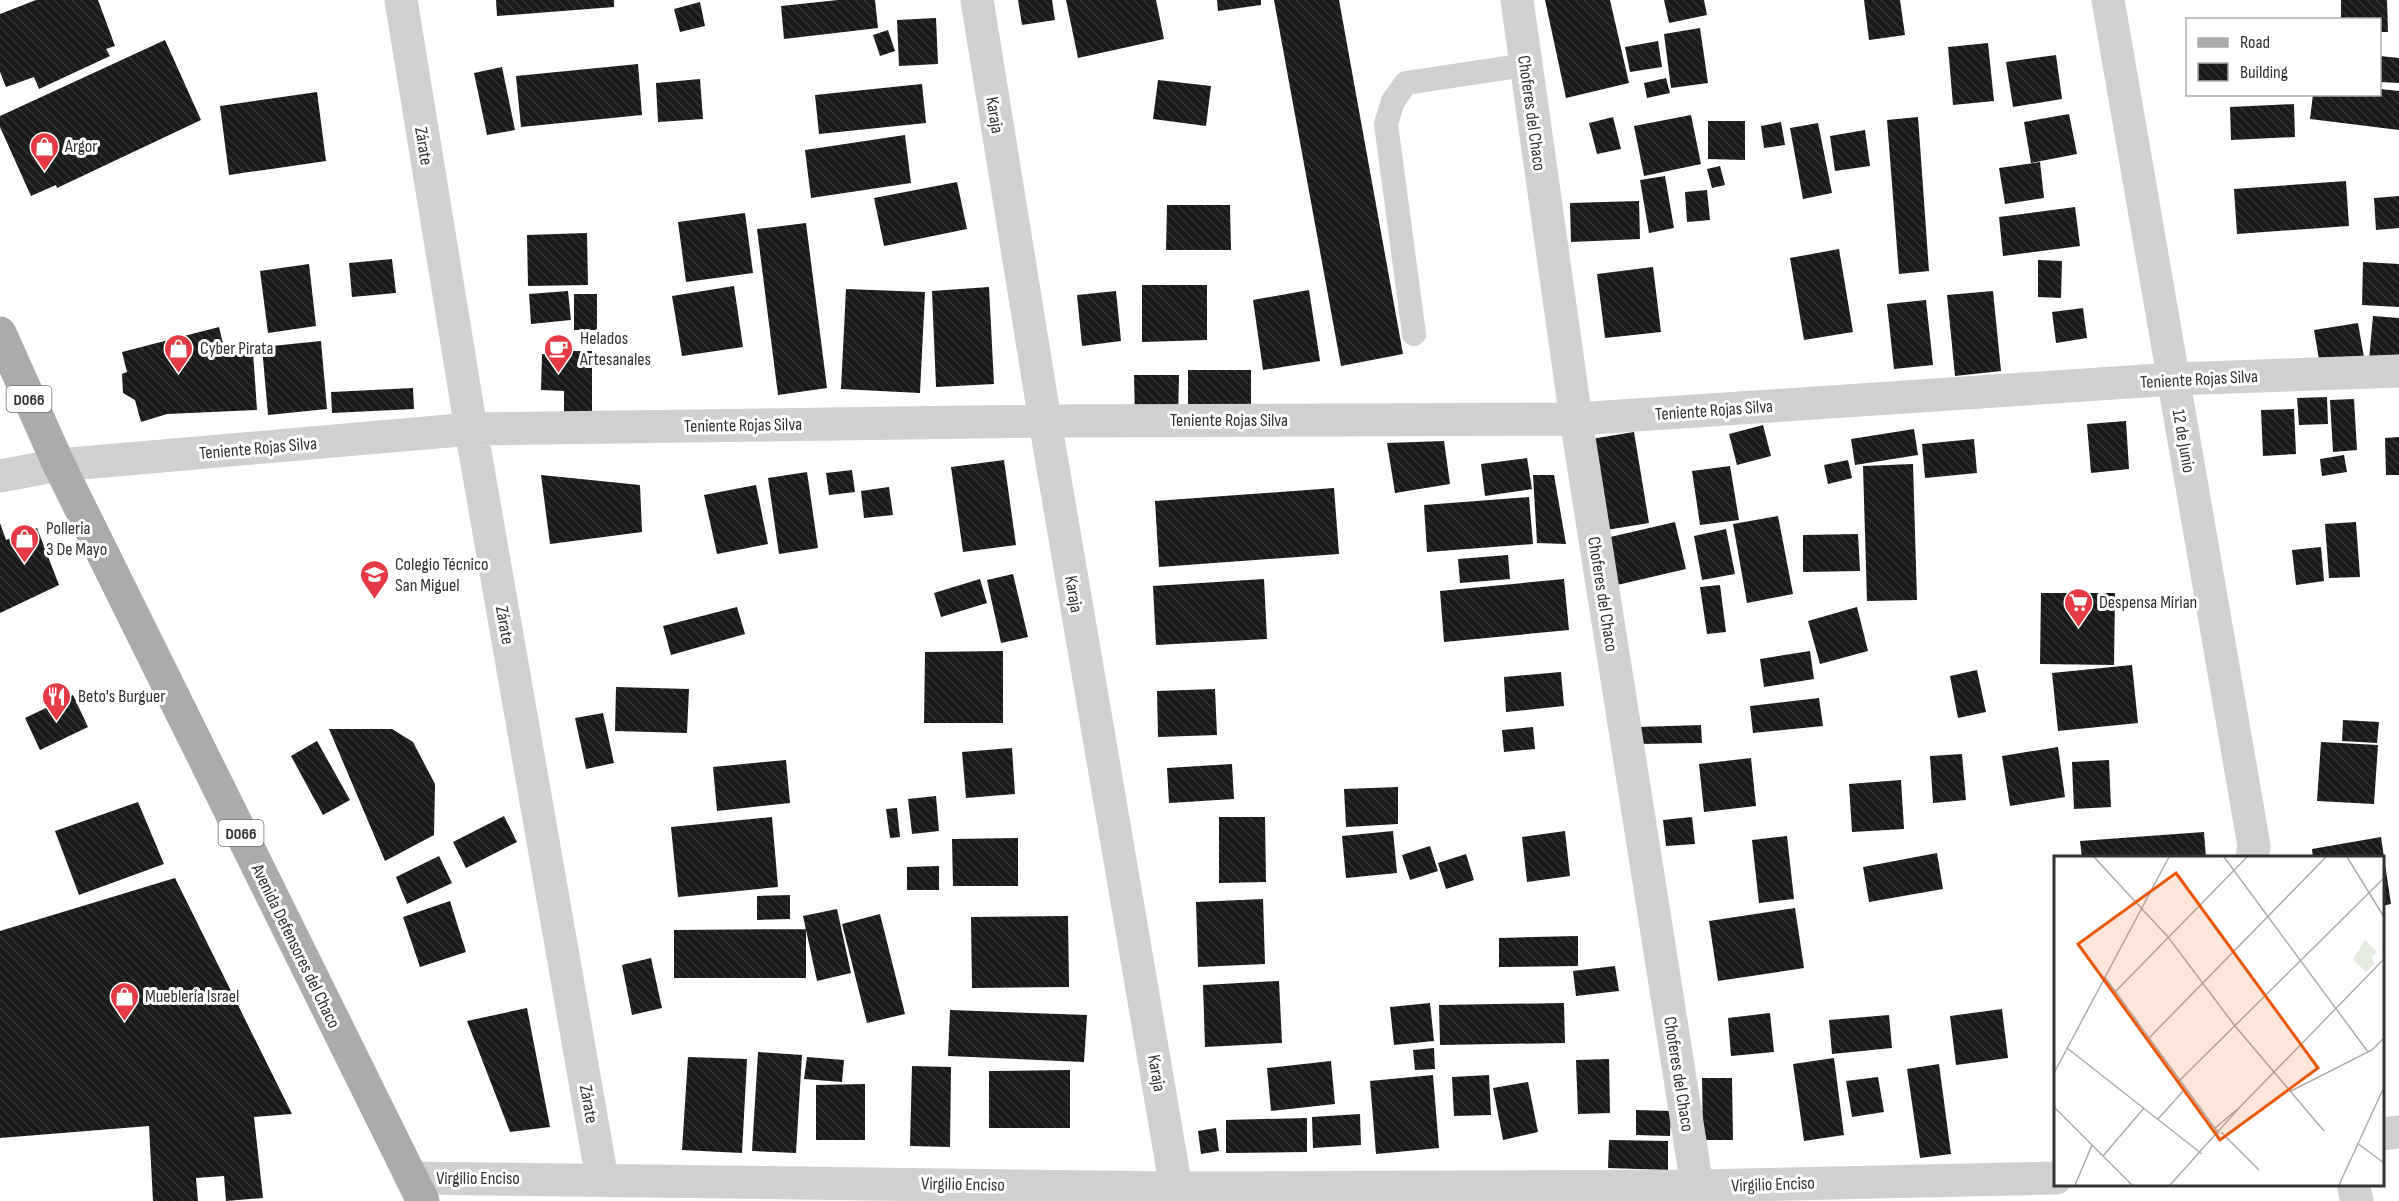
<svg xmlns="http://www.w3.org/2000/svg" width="2399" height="1201" font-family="'Sofia Sans Condensed',sans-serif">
	<defs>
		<pattern id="building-back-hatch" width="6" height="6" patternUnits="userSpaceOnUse" patternTransform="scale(1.5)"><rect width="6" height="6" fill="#1a1a1a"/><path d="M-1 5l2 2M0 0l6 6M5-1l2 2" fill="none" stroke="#333"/></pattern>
	</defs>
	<rect width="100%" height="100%" fill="#fff"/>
	<path fill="url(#building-back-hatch)" d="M 36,0 L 98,0 L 115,46 L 106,49 L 110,56 L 39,89 L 34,77 L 6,87 L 0,72 L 0,14 Z
		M 496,0 L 614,0 L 614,7 L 497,16 Z
		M 838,0 L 875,0 L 878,28 L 784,39 L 781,6 Z
		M 1018,0 L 1052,0 L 1055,20 L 1022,25 Z
		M 1066,0 L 1156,0 L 1164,39 L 1078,58 Z
		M 1217,0 L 1261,0 L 1261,5 L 1218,11 Z
		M 1274,0 L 1339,0 L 1403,354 L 1341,366 Z
		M 1545,0 L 1610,0 L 1629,83 L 1566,98 Z
		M 1664,0 L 1704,0 L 1707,15 L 1669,23 Z
		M 1864,0 L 1900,0 L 1905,35 L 1869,40 Z
		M 2341,0 L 2387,0 L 2388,32 L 2380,32 L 2380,20 L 2341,20 Z
		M 700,2 L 705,26 L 680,32 L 674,9 Z
		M 936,18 L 938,64 L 899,66 L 897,20 Z
		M 1700,28 L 1708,83 L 1671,88 L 1664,34 Z
		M 888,30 L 895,51 L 880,56 L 873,35 Z
		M 165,40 L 201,120 L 57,188 L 56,185 L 31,196 L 0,127 L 0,116 Z
		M 1658,41 L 1662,67 L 1630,72 L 1625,47 Z
		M 1988,43 L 1994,101 L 1953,105 L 1948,47 Z
		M 2056,55 L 2062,99 L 2013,107 L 2006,62 Z
		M 2380,56 L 2399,58 L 2399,83 L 2380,82 Z
		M 638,64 L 642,115 L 521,127 L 516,76 Z
		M 502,67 L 515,130 L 487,135 L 474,73 Z
		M 1666,78 L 1670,93 L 1647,98 L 1644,83 Z
		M 700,79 L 703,119 L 658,122 L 656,83 Z
		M 1158,80 L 1211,86 L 1206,126 L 1153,119 Z
		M 922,84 L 926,123 L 819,134 L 815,95 Z
		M 2380,89 L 2399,91 L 2399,130 L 2310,119 L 2313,94 L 2380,94 Z
		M 317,92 L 326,161 L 229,175 L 220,106 Z
		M 2294,104 L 2295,137 L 2231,140 L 2230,107 Z
		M 2069,114 L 2077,154 L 2031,163 L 2024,122 Z
		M 1691,115 L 1701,164 L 1644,176 L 1634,126 Z
		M 1613,117 L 1621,149 L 1597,154 L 1589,123 Z
		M 1918,117 L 1929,271 L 1899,274 L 1887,120 Z
		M 1708,121 L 1745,121 L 1745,160 L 1708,159 Z
		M 1781,122 L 1785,145 L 1764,148 L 1761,126 Z
		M 1818,123 L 1832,193 L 1803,199 L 1790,128 Z
		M 1865,130 L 1870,166 L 1835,171 L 1830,136 Z
		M 905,135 L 911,183 L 811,198 L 805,150 Z
		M 2040,162 L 2044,198 L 2005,204 L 1999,168 Z
		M 1720,166 L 1725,185 L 1712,188 L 1707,169 Z
		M 1665,176 L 1674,228 L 1649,233 L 1640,180 Z
		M 2346,181 L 2349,226 L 2237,234 L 2234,189 Z
		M 957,182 L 967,229 L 884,246 L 874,198 Z
		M 1707,190 L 1710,220 L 1687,222 L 1685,192 Z
		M 2399,196 L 2399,228 L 2376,230 L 2374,198 Z
		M 1639,201 L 1640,239 L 1571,242 L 1570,203 Z
		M 1167,205 L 1230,205 L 1231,250 L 1166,250 Z
		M 2075,207 L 2080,246 L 2003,256 L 1999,217 Z
		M 745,213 L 753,273 L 686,282 L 678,222 Z
		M 806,223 L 827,388 L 778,395 L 757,229 Z
		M 587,233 L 588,285 L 528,286 L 527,235 Z
		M 1839,249 L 1853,332 L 1804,340 L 1790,258 Z
		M 392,259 L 396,293 L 352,297 L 349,263 Z
		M 2038,260 L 2062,261 L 2061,298 L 2038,297 Z
		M 2363,262 L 2399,264 L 2399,307 L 2362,305 Z
		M 309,264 L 316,326 L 268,333 L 260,271 Z
		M 1653,267 L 1661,332 L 1605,338 L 1597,274 Z
		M 1142,285 L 1207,285 L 1207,340 L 1142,342 Z
		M 734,286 L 743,347 L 682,356 L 672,296 Z
		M 989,287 L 994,384 L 936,387 L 932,291 Z
		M 846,289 L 925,292 L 920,393 L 841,389 Z
		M 1309,290 L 1320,361 L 1263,370 L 1253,300 Z
		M 568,291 L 571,320 L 531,324 L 529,294 Z
		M 1116,291 L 1121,341 L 1082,346 L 1077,295 Z
		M 1993,291 L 2001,371 L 1955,376 L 1947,295 Z
		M 574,294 L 597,294 L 597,330 L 574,330 Z
		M 1926,300 L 1933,365 L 1894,369 L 1887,304 Z
		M 2083,308 L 2087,338 L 2056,343 L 2052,312 Z
		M 2373,316 L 2399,318 L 2399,363 L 2369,360 Z
		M 2358,323 L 2365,363 L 2321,371 L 2314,330 Z
		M 219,327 L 226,356 L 253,352 L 257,410 L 167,414 L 141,422 L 135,400 L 123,393 L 122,374 L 127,372 L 122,352 Z
		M 321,341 L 327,409 L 268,415 L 262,347 Z
		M 564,351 L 592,351 L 592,413 L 564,413 L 564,391 L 541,390 L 542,354 L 564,355 Z
		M 1188,370 L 1251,370 L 1251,411 L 1188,411 Z
		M 1134,375 L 1179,375 L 1178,419 L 1135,419 Z
		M 413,388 L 414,409 L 332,413 L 331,392 Z
		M 2327,397 L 2328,424 L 2299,425 L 2297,398 Z
		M 2354,399 L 2357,450 L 2333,452 L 2330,400 Z
		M 2294,409 L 2296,454 L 2263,456 L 2261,410 Z
		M 2126,421 L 2129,469 L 2091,473 L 2087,424 Z
		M 1763,425 L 1771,456 L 1737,465 L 1729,434 Z
		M 1914,429 L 1918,455 L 1855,465 L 1851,439 Z
		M 1634,432 L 1649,523 L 1606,530 L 1591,439 Z
		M 2399,437 L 2399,475 L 2386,475 L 2385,438 Z
		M 1974,439 L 1977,473 L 1925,478 L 1922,444 Z
		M 1444,441 L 1450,484 L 1395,493 L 1387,443 Z
		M 2344,455 L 2347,472 L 2322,476 L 2320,459 Z
		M 1527,458 L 1532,489 L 1485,496 L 1481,464 Z
		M 1004,460 L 1016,545 L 963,552 L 951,467 Z
		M 1848,460 L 1852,478 L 1828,484 L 1824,465 Z
		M 1913,464 L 1917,600 L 1867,601 L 1863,466 Z
		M 1730,466 L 1739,520 L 1700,525 L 1692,471 Z
		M 852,470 L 855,492 L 829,495 L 826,473 Z
		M 807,472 L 818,548 L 779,554 L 768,478 Z
		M 541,475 L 640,485 L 642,532 L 550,544 Z
		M 1533,475 L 1554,475 L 1566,544 L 1537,543 Z
		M 756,485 L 768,544 L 717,554 L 704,495 Z
		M 889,487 L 893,515 L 864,518 L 861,491 Z
		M 1334,488 L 1339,554 L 1159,567 L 1155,501 Z
		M 1529,497 L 1533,544 L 1427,552 L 1424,505 Z
		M 1778,516 L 1793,594 L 1747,603 L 1733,524 Z
		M 1675,522 L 1686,569 L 1617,585 L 1606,538 Z
		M 2356,522 L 2360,577 L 2329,578 L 2325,524 Z
		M 0,523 L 6,540 L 37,528 L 59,585 L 0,613 Z
		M 1726,529 L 1735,574 L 1702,580 L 1694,536 Z
		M 1858,534 L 1860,571 L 1803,572 L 1803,535 Z
		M 2321,547 L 2324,581 L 2296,585 L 2292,550 Z
		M 1508,555 L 1510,579 L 1460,583 L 1458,559 Z
		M 1013,574 L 1028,637 L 1001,643 L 987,580 Z
		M 980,579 L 987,603 L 941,617 L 934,593 Z
		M 1264,579 L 1267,639 L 1156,645 L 1153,586 Z
		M 1564,579 L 1569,630 L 1444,642 L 1440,591 Z
		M 1720,585 L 1726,632 L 1707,634 L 1700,587 Z
		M 2041,593 L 2115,593 L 2114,665 L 2040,664 Z
		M 737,607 L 745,634 L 671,655 L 663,626 Z
		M 1857,607 L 1868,651 L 1820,664 L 1808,621 Z
		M 1003,651 L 1003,723 L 924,723 L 925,652 Z
		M 1810,651 L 1814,679 L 1764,687 L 1760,659 Z
		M 2132,665 L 2138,723 L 2058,731 L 2052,673 Z
		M 1977,670 L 1986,712 L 1958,718 L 1950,676 Z
		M 1561,672 L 1564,706 L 1506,712 L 1504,677 Z
		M 616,687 L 689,689 L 687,733 L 615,731 Z
		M 1215,689 L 1217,735 L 1158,737 L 1157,691 Z
		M 73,695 L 88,727 L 40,750 L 25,718 Z
		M 1819,698 L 1823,726 L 1753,733 L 1750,706 Z
		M 603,713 L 614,763 L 586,769 L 575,718 Z
		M 2343,720 L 2379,722 L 2377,743 L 2342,741 Z
		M 1701,725 L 1702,743 L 1637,744 L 1637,727 Z
		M 1533,727 L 1535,749 L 1504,752 L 1502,730 Z
		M 329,729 L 392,729 L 413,742 L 435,784 L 434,835 L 385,861 Z
		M 317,741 L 350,800 L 323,815 L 291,756 Z
		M 2321,742 L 2378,745 L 2374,804 L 2317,801 Z
		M 2058,747 L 2065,797 L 2010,806 L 2002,756 Z
		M 1012,748 L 1015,794 L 966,798 L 962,752 Z
		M 1962,754 L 1966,800 L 1933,803 L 1930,756 Z
		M 1751,758 L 1756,806 L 1704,812 L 1699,764 Z
		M 786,760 L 790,803 L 717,811 L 713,767 Z
		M 2109,760 L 2111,807 L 2074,809 L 2072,762 Z
		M 1232,764 L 1234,799 L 1169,803 L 1167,768 Z
		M 1901,780 L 1904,829 L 1852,832 L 1849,784 Z
		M 1398,787 L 1398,824 L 1346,827 L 1344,789 Z
		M 936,796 L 939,831 L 912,834 L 908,799 Z
		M 138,802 L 164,864 L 79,895 L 55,831 Z
		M 897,808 L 900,837 L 890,838 L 886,809 Z
		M 504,816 L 517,842 L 466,868 L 453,842 Z
		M 772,817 L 778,887 L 678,897 L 671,827 Z
		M 1219,817 L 1265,817 L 1266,882 L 1219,883 Z
		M 1692,817 L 1695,844 L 1666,846 L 1663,820 Z
		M 1393,831 L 1397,873 L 1346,878 L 1342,836 Z
		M 1565,831 L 1570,876 L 1527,882 L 1522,837 Z
		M 2204,832 L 2206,858 L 2082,858 L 2080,841 Z
		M 1787,836 L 1794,899 L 1759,903 L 1752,840 Z
		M 2381,837 L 2391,904 L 2382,906 L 2382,858 L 2313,858 L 2312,849 Z
		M 1018,838 L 1018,886 L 953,886 L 952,839 Z
		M 1430,846 L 1438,871 L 1410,880 L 1402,855 Z
		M 1937,853 L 1943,889 L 1869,902 L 1863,867 Z
		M 1466,854 L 1474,880 L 1446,889 L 1438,863 Z
		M 439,856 L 452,883 L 407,904 L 396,877 Z
		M 939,866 L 939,890 L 907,890 L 907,867 Z
		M 175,878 L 292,1114 L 254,1117 L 263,1198 L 226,1201 L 224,1176 L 196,1178 L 198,1201 L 153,1201 L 149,1126 L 0,1138 L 0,931 Z
		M 790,895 L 790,919 L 757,920 L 757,896 Z
		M 1263,899 L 1265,964 L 1198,967 L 1196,902 Z
		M 450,901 L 466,952 L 420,967 L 403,917 Z
		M 1795,908 L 1804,968 L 1718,981 L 1709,921 Z
		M 837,909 L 851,973 L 817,981 L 803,916 Z
		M 880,914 L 905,1014 L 867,1023 L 842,924 Z
		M 1068,916 L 1069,987 L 972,988 L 971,917 Z
		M 806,929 L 806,978 L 674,978 L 674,930 Z
		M 1578,936 L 1578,966 L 1499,967 L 1499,938 Z
		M 651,958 L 662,1008 L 632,1015 L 622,965 Z
		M 1615,966 L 1619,991 L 1576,996 L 1573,971 Z
		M 1279,981 L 1282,1043 L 1205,1047 L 1203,985 Z
		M 1430,1003 L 1434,1041 L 1394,1045 L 1390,1007 Z
		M 1564,1003 L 1565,1043 L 1440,1045 L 1439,1005 Z
		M 527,1008 L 550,1127 L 510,1132 L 467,1021 Z
		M 2002,1009 L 2008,1058 L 1956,1065 L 1950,1016 Z
		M 950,1010 L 1087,1015 L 1084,1062 L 948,1056 Z
		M 1770,1013 L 1774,1052 L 1731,1056 L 1728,1018 Z
		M 1889,1015 L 1892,1048 L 1832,1054 L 1829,1020 Z
		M 1434,1048 L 1435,1069 L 1415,1070 L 1413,1050 Z
		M 758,1052 L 802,1055 L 796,1153 L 752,1151 Z
		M 688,1057 L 747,1059 L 742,1153 L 682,1150 Z
		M 807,1057 L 844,1060 L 842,1082 L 804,1079 Z
		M 1834,1058 L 1844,1135 L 1804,1141 L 1793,1064 Z
		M 1609,1059 L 1610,1113 L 1578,1114 L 1576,1060 Z
		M 1331,1061 L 1335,1104 L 1271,1111 L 1267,1068 Z
		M 1939,1064 L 1951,1154 L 1920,1158 L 1907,1069 Z
		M 912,1066 L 951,1067 L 950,1147 L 910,1146 Z
		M 1070,1070 L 1070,1128 L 989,1128 L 989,1071 Z
		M 1433,1075 L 1439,1148 L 1376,1154 L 1370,1081 Z
		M 1489,1075 L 1491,1115 L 1454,1116 L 1452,1077 Z
		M 1878,1077 L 1884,1112 L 1852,1117 L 1846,1081 Z
		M 1702,1078 L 1732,1078 L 1733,1140 L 1703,1140 Z
		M 1528,1082 L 1538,1132 L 1503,1140 L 1493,1088 Z
		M 865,1084 L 865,1140 L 816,1140 L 816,1085 Z
		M 1636,1110 L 1671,1111 L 1670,1136 L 1636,1135 Z
		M 1360,1114 L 1361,1145 L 1313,1148 L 1312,1117 Z
		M 1307,1118 L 1307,1152 L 1226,1153 L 1226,1120 Z
		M 1216,1128 L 1219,1151 L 1201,1154 L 1198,1131 Z
		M 1609,1140 L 1668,1141 L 1668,1170 L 1608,1168 Z"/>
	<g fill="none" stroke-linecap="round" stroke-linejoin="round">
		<path stroke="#d0d0d0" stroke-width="24" d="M 1414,334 L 1386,124 L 1393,101 L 1406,83 L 1525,65"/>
		<path stroke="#d0d0d0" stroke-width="33" d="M 401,0 L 471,429 L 602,1179
			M 977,0 L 1045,421 L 1176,1188
			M 1517,0 L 1576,419 L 1697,1186
			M 2108,0 L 2254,846 L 2252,858
			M 59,465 L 471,429 L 1045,421 L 1576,419 L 2174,379 L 2399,371
			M 2382,1134 L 2399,1132
			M 411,1178 L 1176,1188 L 1697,1186 L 2056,1178
			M 2353,1184 L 2357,1201"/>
		<path stroke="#d0d0d0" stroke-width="33" d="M 0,476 L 59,465"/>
		<path stroke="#ababab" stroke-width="33" d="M 0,333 L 59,465 L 423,1201"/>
	</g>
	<defs>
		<symbol id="shop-pin" viewBox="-11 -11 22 30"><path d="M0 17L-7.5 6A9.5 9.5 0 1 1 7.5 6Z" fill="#e63946" stroke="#fff"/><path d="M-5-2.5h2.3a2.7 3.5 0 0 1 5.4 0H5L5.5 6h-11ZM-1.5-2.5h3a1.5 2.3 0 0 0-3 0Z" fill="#fff"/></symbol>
		<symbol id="cafe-pin" viewBox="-11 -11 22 30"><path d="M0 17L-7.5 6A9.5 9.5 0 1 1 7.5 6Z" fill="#e63946" stroke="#fff"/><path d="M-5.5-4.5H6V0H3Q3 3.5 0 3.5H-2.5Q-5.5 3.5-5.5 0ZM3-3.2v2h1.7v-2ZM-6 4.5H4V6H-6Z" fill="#fff"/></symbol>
		<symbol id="school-pin" viewBox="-11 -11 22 30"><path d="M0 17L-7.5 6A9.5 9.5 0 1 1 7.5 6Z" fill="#e63946" stroke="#fff"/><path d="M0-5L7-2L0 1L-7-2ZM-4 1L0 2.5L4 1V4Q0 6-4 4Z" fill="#fff"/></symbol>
		<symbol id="supermarket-pin" viewBox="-11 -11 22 30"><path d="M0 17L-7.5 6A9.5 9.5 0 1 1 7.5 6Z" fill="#e63946" stroke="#fff"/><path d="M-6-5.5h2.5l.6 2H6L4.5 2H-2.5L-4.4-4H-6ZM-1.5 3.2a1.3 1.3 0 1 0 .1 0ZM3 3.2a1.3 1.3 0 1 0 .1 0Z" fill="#fff"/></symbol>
		<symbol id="restaurant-pin" viewBox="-11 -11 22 30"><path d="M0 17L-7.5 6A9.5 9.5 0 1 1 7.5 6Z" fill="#e63946" stroke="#fff"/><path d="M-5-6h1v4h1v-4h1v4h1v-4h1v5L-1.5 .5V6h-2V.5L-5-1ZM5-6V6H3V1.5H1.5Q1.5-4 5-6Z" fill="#fff"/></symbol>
	</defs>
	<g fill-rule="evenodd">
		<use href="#shop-pin" x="28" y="130" width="33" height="45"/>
		<use href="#shop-pin" x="162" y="332" width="33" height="45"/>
		<use href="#cafe-pin" x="542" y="332" width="33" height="45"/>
		<use href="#shop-pin" x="8" y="522" width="33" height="45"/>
		<use href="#school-pin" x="358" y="558" width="33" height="45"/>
		<use href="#supermarket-pin" x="2062" y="586" width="33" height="45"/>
		<use href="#restaurant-pin" x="40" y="680" width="33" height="45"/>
		<use href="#shop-pin" x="108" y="980" width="33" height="45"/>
	</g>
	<g text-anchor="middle" stroke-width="6" stroke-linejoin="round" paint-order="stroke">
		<g fill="#fff" stroke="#707070" stroke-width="1.5">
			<rect x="6.5" y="386" width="45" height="26" rx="4.5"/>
			<rect x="218.5" y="820" width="45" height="26" rx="4.5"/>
		</g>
		<g font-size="16" font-weight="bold" fill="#333">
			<text x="29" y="405">D066</text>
			<text x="241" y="839">D066</text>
		</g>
		<g font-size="18" fill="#333" stroke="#fff">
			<text transform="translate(1532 113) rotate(82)" y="6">Choferes del Chaco</text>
			<text transform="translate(995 115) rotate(81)" y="6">Karaja</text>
			<text transform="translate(424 146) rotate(81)" y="6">Zárate</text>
			<text transform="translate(2199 379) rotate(-3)" y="6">Teniente Rojas Silva</text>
			<text transform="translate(1714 410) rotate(-4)" y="6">Teniente Rojas Silva</text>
			<text x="1229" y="426">Teniente Rojas Silva</text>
			<text transform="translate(743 425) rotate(-1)" y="6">Teniente Rojas Silva</text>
			<text transform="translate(2184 441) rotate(80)" y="6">12 de Junio</text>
			<text transform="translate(258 448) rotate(-5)" y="6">Teniente Rojas Silva</text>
			<text transform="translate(1074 594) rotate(80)" y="6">Karaja</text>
			<text transform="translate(1603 594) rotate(81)" y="6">Choferes del Chaco</text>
			<text transform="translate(505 625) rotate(80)" y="6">Zárate</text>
			<text transform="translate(296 946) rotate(64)" y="6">Avenida Defensores del Chaco</text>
			<text transform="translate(1157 1073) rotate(80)" y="6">Karaja</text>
			<text transform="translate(1679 1074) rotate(81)" y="6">Choferes del Chaco</text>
			<text transform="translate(589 1104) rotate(80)" y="6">Zárate</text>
			<text x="478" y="1184">Virgilio Enciso</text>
			<text transform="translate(963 1184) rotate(1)" y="6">Virgilio Enciso</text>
			<text transform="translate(1773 1184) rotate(-2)" y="6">Virgilio Enciso</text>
		</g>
		<g font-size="18" fill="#333" stroke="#fff" text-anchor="start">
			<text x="65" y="152">Argor</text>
			<text x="580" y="344">Helados<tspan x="580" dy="21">Artesanales</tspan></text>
			<text x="200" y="354">Cyber Pirata</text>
			<text x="46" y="534">Polleria<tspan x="46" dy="21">3 De Mayo</tspan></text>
			<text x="395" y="570">Colegio Técnico<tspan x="395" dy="21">San Miguel</tspan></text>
			<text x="2099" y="608">Despensa Mirian</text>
			<text x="78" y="702">Beto's Burguer</text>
			<text x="145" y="1002">Mueblería Israel</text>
		</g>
	</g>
	<g transform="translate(2054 856)">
		<rect width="330" height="330" fill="#fff"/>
		<path d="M 311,84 L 323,96 L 317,102 L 321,107 L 312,116 L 299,103 Z" fill="#e6ecdf"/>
		<path fill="none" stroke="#adadad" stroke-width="1.5" d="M 40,1 L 114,81 L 181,170 L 270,275M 170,1 L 314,196M 293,1 L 330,61M 50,120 L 165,278M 61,136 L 193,1M 94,183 L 272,1M 13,192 L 148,298M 0,217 L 115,1M 125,225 L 330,22M 235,236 L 318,194 L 330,182M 0,251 L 78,329M 104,263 L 131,233M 161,272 L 186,251 L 330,103M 167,276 L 205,314M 303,287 L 330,307M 49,300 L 90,252M 21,329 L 38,289M 116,329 L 186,251M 285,329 L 330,231"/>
		<path fill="#e8590c" fill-opacity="0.15" stroke="#e8590c" stroke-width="3" d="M 122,17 L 264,212 L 166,284 L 24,88 Z"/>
		<rect width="330" height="330" fill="none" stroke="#333" stroke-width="3"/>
	</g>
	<rect x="2186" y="18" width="195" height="78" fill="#ffffff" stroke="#adadad" stroke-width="1.5"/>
	<rect x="2198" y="38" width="30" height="9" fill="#ababab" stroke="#adadad" stroke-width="1.5"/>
	<text x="2240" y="48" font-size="18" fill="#333333">Road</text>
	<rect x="2198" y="63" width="30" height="18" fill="url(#building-back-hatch)" stroke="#adadad" stroke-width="1.5"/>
	<text x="2240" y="78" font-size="18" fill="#333333">Building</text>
</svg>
